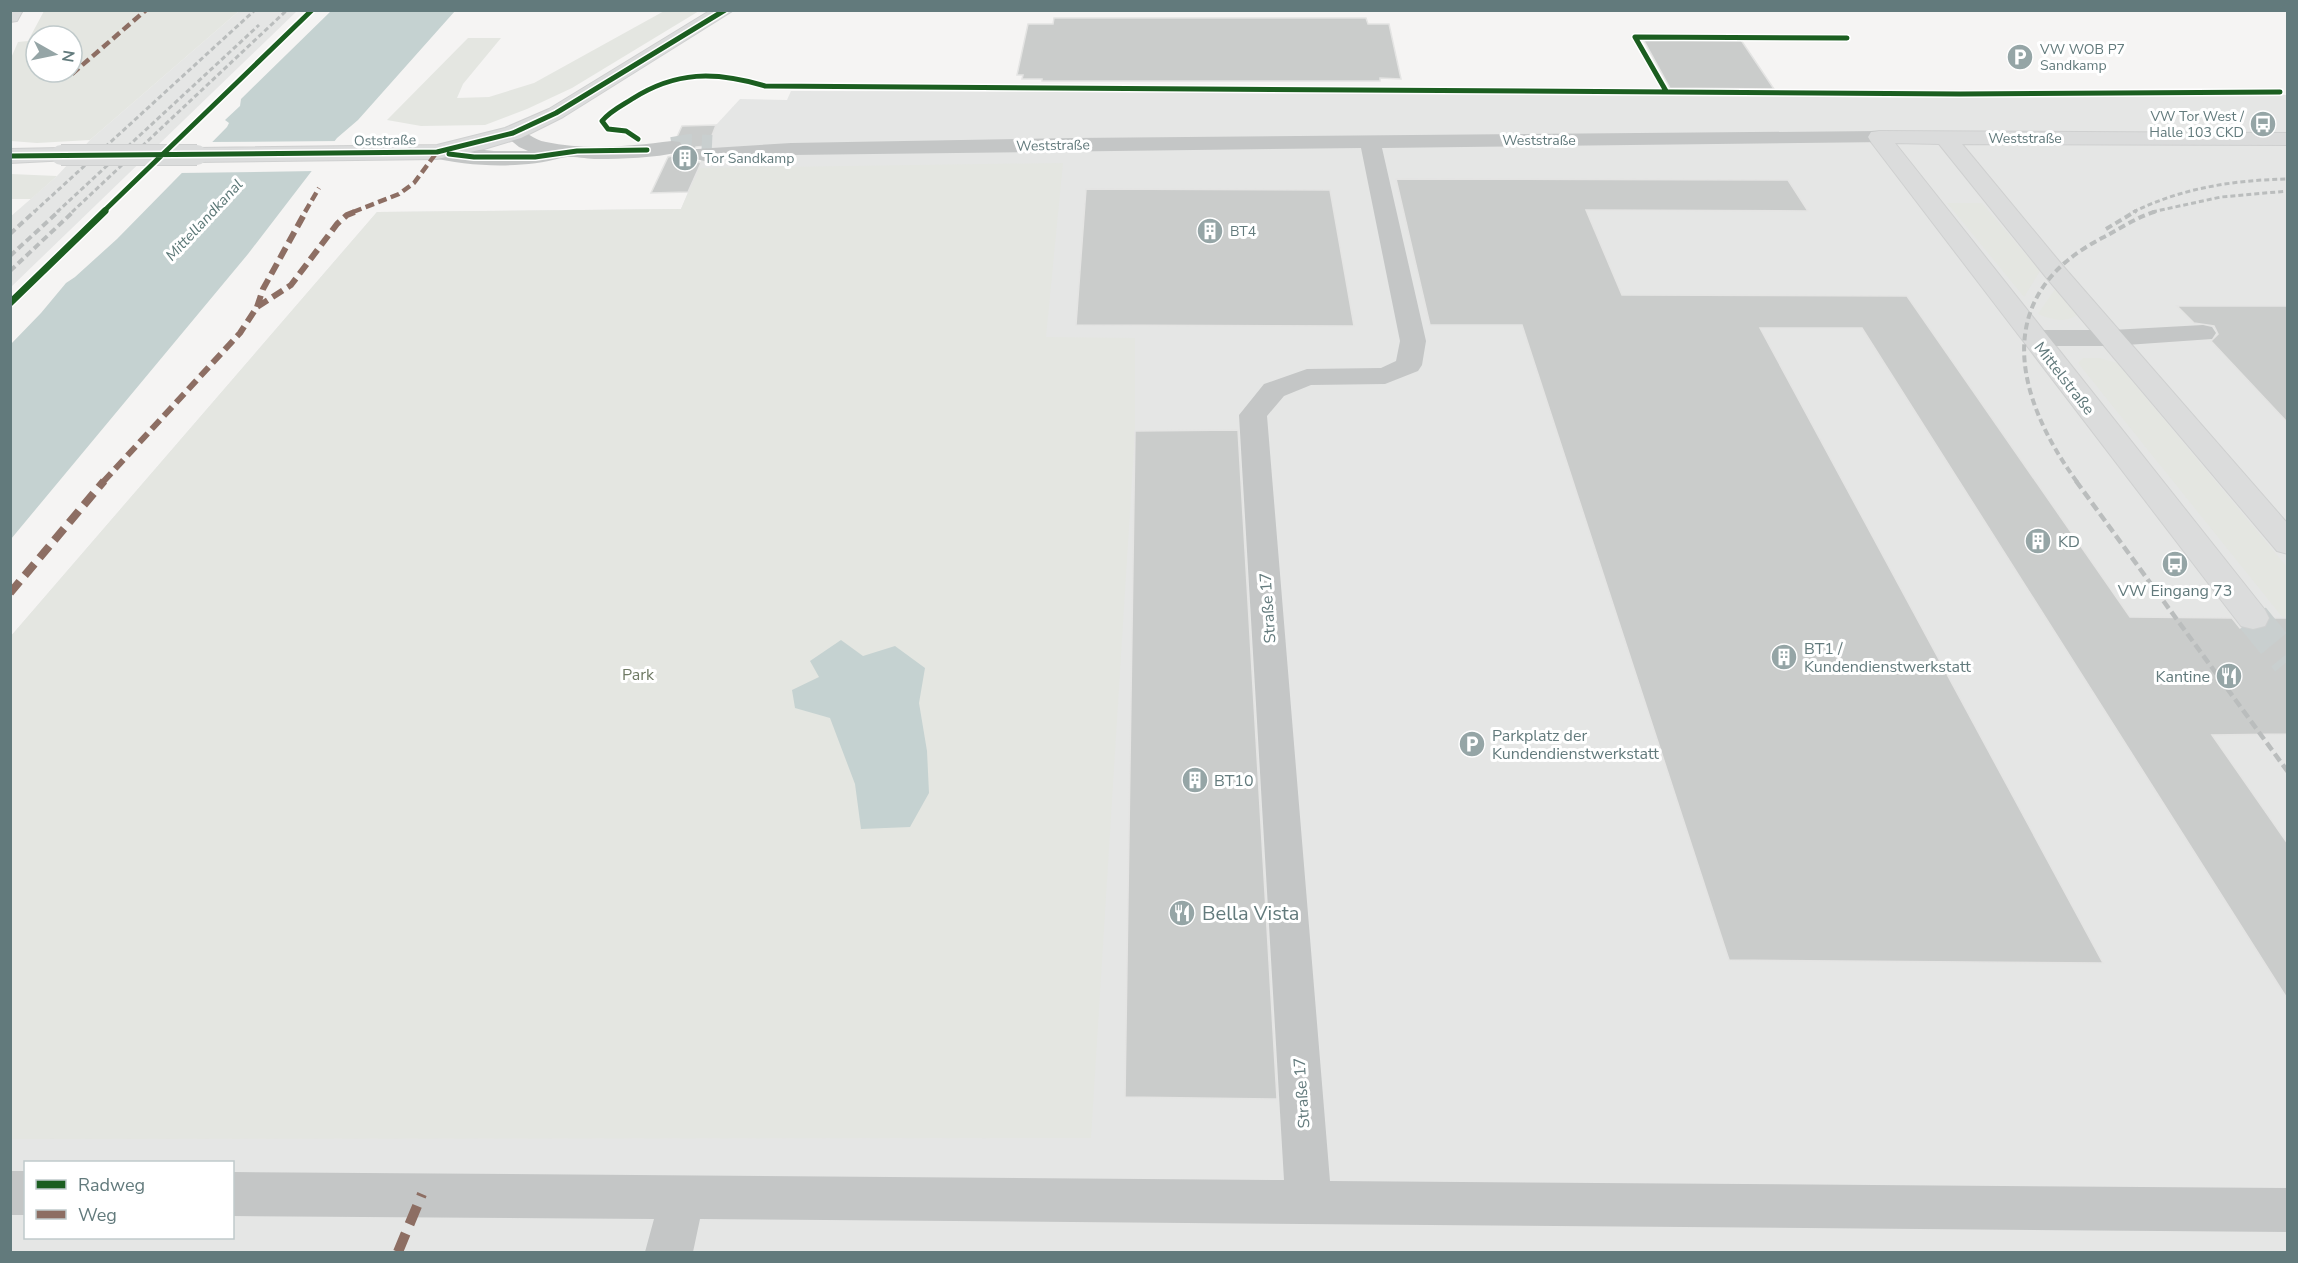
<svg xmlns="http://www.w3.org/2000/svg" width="2298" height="1263" font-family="'Nunito Sans',sans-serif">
	<rect width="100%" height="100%" fill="#f5f4f3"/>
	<path fill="#e5e6e5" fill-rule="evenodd" d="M 239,11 L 297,11 L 11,287 L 10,217 L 57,176 L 90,140 Z
		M 791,91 L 2287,95 L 2287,1252 L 11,1252 L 11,636 L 377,212 L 681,209 L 716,125 L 740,99 L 787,100 ZM 26,1162 L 232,1162 L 232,1238 L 26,1238 Z"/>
	<path fill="#e4e6e1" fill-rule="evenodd" d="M 666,10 L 699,11 L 572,88 L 527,109 L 485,125 L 421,126 L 387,120 L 468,38 L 501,38 L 463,84 L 457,98 L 489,97 L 534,83 Z
		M 44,11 L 44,10 L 239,11 L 90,140 L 37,143 L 11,141 L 11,58 L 18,42 L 28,41 ZM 36,36 L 72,36 L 72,72 L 36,72 Z
		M 1063,163 L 1046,337 L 1135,338 L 1135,431 L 1091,1138 L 11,1139 L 11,636 L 377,212 L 681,209 L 699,168 Z
		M 11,174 L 57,176 L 31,199 L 11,199 Z
		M 1947,203 L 1982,203 L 2040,271 L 2024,297 Z
		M 2055,289 L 2077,315 C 2064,324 2051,319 2038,314 Z
		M 2083,358 L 2100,358 L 2117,363 L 2287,567 L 2287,618 L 2283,618 L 2078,363 Z"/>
	<path fill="#c5d2d1" d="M 331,11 L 455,11 L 358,120 L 337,138 L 248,254 L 11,539 L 11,344 L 41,313 L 66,283 L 75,277 L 117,239 L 227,127 L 229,123 L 225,120 L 240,106 L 241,99 Z
		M 841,640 L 863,656 L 895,646 L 925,668 L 919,703 L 927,751 L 929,793 L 910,827 L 861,829 L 855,784 L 830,718 L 795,708 L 792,690 L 819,677 L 810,661 Z"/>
	<path fill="#f5f4f3" d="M 340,141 L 316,171 L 179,173 L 209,142 Z"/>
	<path fill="#cacccb" stroke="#e4e4e3" stroke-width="1.5" d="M 1054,18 L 1366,18 L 1368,24 L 1389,24 L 1401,79 L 1380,78 L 1380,81 L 1042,81 L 1042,79 L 1022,79 L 1023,75 L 1017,75 L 1028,24 L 1053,24 Z
		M 1643,39 L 1741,40 L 1774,89 L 1670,88 Z
		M 716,125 L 708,146 L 696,147 L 691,153 L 694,160 L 701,163 L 688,192 L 651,193 L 668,157 L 680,154 L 685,148 L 682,141 L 676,139 L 682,126 Z
		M 1396,179 L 1788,180 L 1808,211 L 1586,210 L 1622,295 L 1907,296 L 2130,617 L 2232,618 L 2240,628 L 2252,631 L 2266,628 L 2271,618 L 2288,618 L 2288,734 L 2212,735 L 2288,844 L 2288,1000 L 1862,328 L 1760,328 L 2103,963 L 1729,960 L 1522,325 L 1430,325 Z
		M 1086,189 L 1330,190 L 1354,326 L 1076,325 Z
		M 2177,306 L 2288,306 L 2288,423 L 2211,341 L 2218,334 L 2214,326 L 2194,323 Z
		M 1238,430 L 1277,1099 L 1125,1097 L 1135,431 Z"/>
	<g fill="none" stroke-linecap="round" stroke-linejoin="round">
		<path stroke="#c9cfcf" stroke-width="20" stroke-dasharray="20 10" stroke-linecap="butt" d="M 672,147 L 689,144 L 712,145"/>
		<path stroke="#c9cfcf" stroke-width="33" stroke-dasharray="33 16" stroke-linecap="butt" d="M 2253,618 L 2288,661"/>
		<defs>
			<path id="secondary" d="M 10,10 L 23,10 L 17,21 L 10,22 Z
				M 711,10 L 734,10 L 563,117 L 521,138 L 484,149 L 437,159 L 197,162 L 189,160 L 186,155 L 189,150 L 197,148 L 437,145 L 505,128 L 549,109 Z
				M 1879,131 L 2288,133 L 2288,145 L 1962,144 L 2063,266 L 2288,524 L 2288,554 L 2277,551 L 2045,276 L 1939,144 L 1895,143 L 2265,610 L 2269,618 L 2265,626 L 2253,629 L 2241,626 L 1871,142 L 1868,137 L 1871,132 Z
				M 61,148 L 69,150 L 72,155 L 69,160 L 10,163 L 10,149 Z"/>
		</defs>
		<use href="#secondary" stroke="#cfd0d0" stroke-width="2"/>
		<path fill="#c4c6c6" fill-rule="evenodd" d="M 513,127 C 526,130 533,140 546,142 C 587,151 631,146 672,141 L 680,142 L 683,147 L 680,152 C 653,158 624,159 597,159 C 587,159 571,155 561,158 C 521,169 470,167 429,157 L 426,152 L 429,147 L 437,145 L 494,151 L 528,151 L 519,147 L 502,133 L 505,128 Z
			M 1879,131 L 1887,132 L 1890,137 L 1887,142 L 1382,148 L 1426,341 L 1422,365 L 1418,371 L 1385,384 L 1311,385 L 1284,396 L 1267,416 L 1330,1181 L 2288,1188 L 2288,1232 L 700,1219 L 693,1252 L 645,1252 L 654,1219 L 232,1216 L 232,1172 L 1284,1180 L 1239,415 L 1264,384 L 1307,369 L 1381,368 L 1396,361 L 1400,341 L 1361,148 L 791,155 L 704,161 L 696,159 L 693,154 L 696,149 L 791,143 L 1074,138 Z
			M 2203,325 L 2212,327 L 2216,333 L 2212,339 L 2112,346 L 2034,346 L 2025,344 L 2021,338 L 2025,332 L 2034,330 L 2112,330 Z
			M 10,1171 L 26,1171 L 26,1215 L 10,1215 Z"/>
		<use href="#secondary" fill="#dbdcdc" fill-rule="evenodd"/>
		<path stroke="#babdbd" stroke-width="3" stroke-dasharray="5 3" stroke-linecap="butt" d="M 34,212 L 255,10
			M 57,212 L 259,25
			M 72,212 L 287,10
			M 2133,212 C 2182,188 2234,180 2288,179
			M 2152,212 L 2221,197 L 2288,191"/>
		<path stroke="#babdbd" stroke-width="4" stroke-dasharray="7 4" stroke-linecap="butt" d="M 2106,229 L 2136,211
			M 10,234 L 35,211
			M 10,256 L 59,211
			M 10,271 L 74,211
			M 2077,482 C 2013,394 1991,294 2104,237 C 2121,228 2140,215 2158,211"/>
		<path stroke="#babdbd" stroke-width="4.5" stroke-dasharray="9 4.5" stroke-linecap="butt" d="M 2076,481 L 2288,772"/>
		<defs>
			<path id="secondary-bridge" d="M 61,155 L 197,155"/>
		</defs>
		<use href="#secondary-bridge" stroke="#cfd0d0" stroke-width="22" stroke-linecap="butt"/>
		<use href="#secondary-bridge" stroke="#dbdcdc" stroke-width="20"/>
		<path stroke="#8d6e63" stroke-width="4.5" stroke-dasharray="9 4.5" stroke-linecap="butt" d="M 72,74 L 146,10
			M 305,212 L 319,188
			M 353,212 L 399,194 L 414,183 L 437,152"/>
		<path stroke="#8d6e63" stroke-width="6" stroke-dasharray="12 6" stroke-linecap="butt" d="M 257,307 L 263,289 L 306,211
			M 103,482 L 240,333 L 257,307 L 291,285 L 337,224 L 347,215 L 357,211"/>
		<path stroke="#8d6e63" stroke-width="8" stroke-dasharray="15 8" stroke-linecap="butt" d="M 10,593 L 104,481"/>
		<path stroke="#8d6e63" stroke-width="10" stroke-dasharray="20 10" stroke-linecap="butt" d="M 398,1252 L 422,1194"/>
		<defs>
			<path id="cycleway-far1" d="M 1666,91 L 1635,37 L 1847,38
				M 638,139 L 626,131 L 608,129 L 602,121 C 610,111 621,106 632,99 C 676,71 715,71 765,86 L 1960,94 L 2280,92
				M 449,154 L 474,157 L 535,157 L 577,151 L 647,150
				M 10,156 L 437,152 L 513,133 L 556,113 L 725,10
				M 103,212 L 312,10"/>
			<path id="cycleway" d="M 10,303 L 105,211"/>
		</defs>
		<use href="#cycleway-far1" stroke="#fff" stroke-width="8"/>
		<use href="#cycleway" stroke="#fff" stroke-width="10"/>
		<use href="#cycleway-far1" stroke="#1b5e20" stroke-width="5"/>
		<use href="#cycleway" stroke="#1b5e20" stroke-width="7"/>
	</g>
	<defs>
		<symbol id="parking-disc" viewBox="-11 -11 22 22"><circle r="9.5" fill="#95a5a6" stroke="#fff"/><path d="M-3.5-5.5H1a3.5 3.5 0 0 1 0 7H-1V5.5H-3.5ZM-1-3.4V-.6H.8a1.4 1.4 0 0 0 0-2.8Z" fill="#fff"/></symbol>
		<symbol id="bus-disc" viewBox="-11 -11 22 22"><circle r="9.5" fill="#95a5a6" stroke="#fff"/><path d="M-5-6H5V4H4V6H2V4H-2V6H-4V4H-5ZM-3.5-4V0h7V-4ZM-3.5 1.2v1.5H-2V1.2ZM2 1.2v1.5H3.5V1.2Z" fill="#fff"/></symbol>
		<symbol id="building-disc" viewBox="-11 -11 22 22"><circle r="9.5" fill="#95a5a6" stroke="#fff"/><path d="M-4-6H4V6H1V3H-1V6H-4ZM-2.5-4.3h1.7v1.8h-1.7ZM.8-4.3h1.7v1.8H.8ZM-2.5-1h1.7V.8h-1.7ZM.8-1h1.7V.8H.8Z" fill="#fff"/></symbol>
		<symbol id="restaurant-disc" viewBox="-11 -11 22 22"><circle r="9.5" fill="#95a5a6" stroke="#fff"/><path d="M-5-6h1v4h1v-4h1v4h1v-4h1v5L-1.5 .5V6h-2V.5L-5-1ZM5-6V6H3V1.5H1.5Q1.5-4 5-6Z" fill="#fff"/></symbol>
	</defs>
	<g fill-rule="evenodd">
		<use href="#parking-disc" x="2005" y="42" width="30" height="30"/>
		<use href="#bus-disc" x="2248" y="109" width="30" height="30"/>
		<use href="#building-disc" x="670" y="143" width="30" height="30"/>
		<use href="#building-disc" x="1195" y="216" width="30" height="30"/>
		<use href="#building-disc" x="2023" y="526" width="30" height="30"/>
		<use href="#bus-disc" x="2160" y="549" width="30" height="30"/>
		<use href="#building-disc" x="1769" y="642" width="30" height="30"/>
		<use href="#restaurant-disc" x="2214" y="661" width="30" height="30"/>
		<use href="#parking-disc" x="1457" y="729" width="30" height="30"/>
		<use href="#building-disc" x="1180" y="765" width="30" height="30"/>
		<use href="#restaurant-disc" x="1167" y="898" width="30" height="30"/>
	</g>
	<g text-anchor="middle" stroke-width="6" stroke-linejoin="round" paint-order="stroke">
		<g font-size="14" fill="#627a7c" stroke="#fff" text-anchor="start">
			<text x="2040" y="54">VW WOB P7<tspan x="2040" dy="16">Sandkamp</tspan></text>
			<text x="2244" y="121" text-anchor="end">VW Tor West /<tspan x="2244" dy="16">Halle 103 CKD</tspan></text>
			<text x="704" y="163">Tor Sandkamp</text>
			<text x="1230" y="236">BT4</text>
		</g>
		<g font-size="14" fill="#627a7c" stroke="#fff">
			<text x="2025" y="143">Weststraße</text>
			<text transform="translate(385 140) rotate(-1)" y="5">Oststraße</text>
			<text x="1539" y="145">Weststraße</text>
			<text transform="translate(1053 145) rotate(-1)" y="5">Weststraße</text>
		</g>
		<g font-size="15" font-style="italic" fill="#5c7877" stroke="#fff">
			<text transform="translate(204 220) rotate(-47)" y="5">Mittellandkanal</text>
		</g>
		<g font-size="16" fill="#627a7c" stroke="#fff">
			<text transform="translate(2065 378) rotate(52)" y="6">Mittelstraße</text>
			<text transform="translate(1267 608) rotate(-94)" y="6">Straße 17</text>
			<text transform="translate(1301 1093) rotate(-94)" y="6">Straße 17</text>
		</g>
		<g font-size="16" fill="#627a7c" stroke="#fff" text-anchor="start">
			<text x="2058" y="547">KD</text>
			<text x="2175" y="596" text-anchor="middle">VW Eingang 73</text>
			<text x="1804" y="654">BT1 /<tspan x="1804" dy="18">Kundendienstwerkstatt</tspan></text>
			<text x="2210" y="682" text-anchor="end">Kantine</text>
			<text x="1492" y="741">Parkplatz der<tspan x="1492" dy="18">Kundendienstwerkstatt</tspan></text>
			<text x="1214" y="786">BT10</text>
		</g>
		<g font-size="16" fill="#6f7a64" stroke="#fff">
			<text x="638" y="680">Park</text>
		</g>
		<g font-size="20" fill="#627a7c" stroke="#fff" text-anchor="start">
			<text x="1202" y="920">Bella Vista</text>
		</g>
	</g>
	<rect width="2298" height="1263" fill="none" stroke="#627a7c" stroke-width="24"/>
	<rect x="24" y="1161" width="210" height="78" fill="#ffffff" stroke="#c0cacb" stroke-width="1.5"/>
	<rect x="36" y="1180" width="30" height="9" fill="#1b5e20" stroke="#c0cacb" stroke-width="1.5"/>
	<text x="78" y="1191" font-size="18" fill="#627a7c">Radweg</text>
	<rect x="36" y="1210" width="30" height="9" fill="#8d6e63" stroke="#c0cacb" stroke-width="1.5"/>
	<text x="78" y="1221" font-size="18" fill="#627a7c">Weg</text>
	<g transform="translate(54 54) rotate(99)"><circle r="28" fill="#ffffff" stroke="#c0cacb" stroke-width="1.5"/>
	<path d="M0-4.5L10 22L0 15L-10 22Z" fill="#95a5a6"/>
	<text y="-9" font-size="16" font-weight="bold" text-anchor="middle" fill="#627a7c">N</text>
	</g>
</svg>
